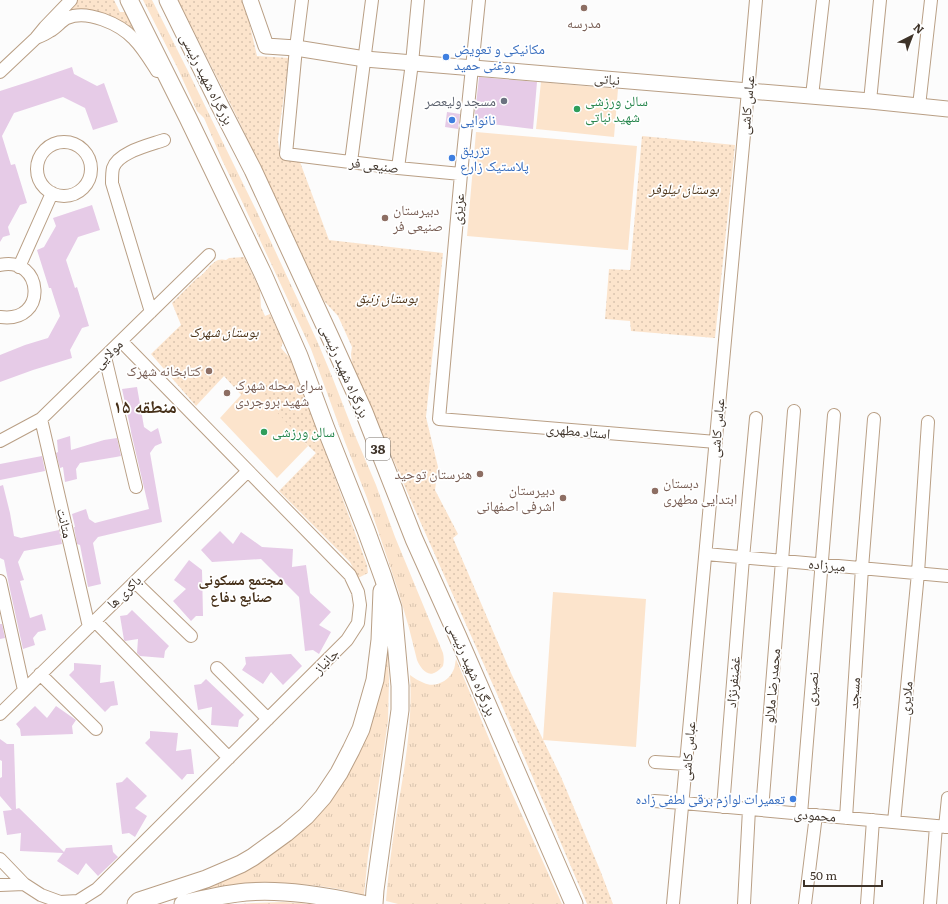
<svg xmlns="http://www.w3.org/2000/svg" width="948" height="904" font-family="Literata,'Noto Naskh Arabic',serif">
	<defs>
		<pattern id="grass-tufts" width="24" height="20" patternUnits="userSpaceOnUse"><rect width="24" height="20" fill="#fce4cc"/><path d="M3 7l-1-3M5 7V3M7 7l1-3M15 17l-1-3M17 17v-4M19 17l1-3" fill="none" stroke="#d9c4af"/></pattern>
		<pattern id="park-dots" width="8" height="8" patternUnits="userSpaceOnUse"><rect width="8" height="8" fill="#fce4cc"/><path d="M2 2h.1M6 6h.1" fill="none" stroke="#d9c4af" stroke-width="1.8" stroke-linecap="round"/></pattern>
	</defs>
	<rect width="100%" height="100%" fill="#fcfcfc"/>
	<path fill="url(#grass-tufts)" d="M 143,0 L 152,0 L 187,69 L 258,214 L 318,343 L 333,379 L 354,433 L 376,485 L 395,537 L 443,653 C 444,657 444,662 443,666 C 441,668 438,671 436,672 C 427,678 420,667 417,660 L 409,628 L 398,590 L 367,498 L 345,442 L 311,349 L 238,193 L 222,160 L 204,118 L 197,111 L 177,67 Z
		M 385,641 L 388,658 L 389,680 L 388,721 L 368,856 L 364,895 C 333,886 304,884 273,883 C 256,883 240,883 224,886 C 206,888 189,893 172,897 L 228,875 L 330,794 Z
		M 456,659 L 507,782 L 562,904 L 398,904 L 386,901 C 388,873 392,846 396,818 C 404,771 413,723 410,675 C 414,678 419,681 424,683 C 434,688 448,682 453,671 C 455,668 455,663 456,659 Z
		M 283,902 L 314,904 L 239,904 L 253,903 Z"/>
	<path fill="url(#park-dots)" d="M 74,0 L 114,0 L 120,12 L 125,12 L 145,47 L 106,17 L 52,23 Z
		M 178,0 L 244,0 L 257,56 L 289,58 L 278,139 L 280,158 L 300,162 L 329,240 L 443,253 L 426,417 L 438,467 L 435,490 L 458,534 L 453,538 L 511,673 L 561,777 L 600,870 L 613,904 L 587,904 L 497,694 L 415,510 L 352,364 L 351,354 L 352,347 L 338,316 L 324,301 L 238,119 Z
		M 642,136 L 735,145 L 715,338 L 631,331 L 630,321 L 605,319 L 609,269 L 630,270 Z
		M 244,257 L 260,290 L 261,307 L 265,316 L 270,314 L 283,342 L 281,348 L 290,358 L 304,394 L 367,565 L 368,573 L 358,578 L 350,562 L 279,491 L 316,453 L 260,401 L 243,397 L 224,376 L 196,406 L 151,354 L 181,325 L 172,303 L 197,278 C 208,273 212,256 226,260 L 229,258 Z"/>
	<path fill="#fce4cc" d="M 541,82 L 618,89 L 614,137 L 536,129 Z
		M 476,132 L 637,146 L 628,250 L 467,236 Z
		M 251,384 L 308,446 L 277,478 L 220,418 Z
		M 553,592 L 646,599 L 636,747 L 543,740 Z"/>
	<path fill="#e6cbe7" d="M 72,67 L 74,74 L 97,86 L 104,83 L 118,122 L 93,130 L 85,108 L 63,97 L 14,113 L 2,136 L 11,165 L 15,164 L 27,203 L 20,205 L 8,227 L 10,235 L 3,237 L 0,242 L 0,91 L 28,82 Z
		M 479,77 L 537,82 L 533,129 L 474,122 Z
		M 447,112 L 460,114 L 458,129 L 445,127 Z
		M 92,205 L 100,230 L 78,237 L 66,260 L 75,288 L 77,287 L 89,326 L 82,328 L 70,350 L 72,358 L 33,370 L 0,382 L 0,355 L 25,345 L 48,338 L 60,316 L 51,288 L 49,288 L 37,250 L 44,247 L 56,226 L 53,218 Z
		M 137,387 L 144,427 L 151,432 L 158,428 L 162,443 L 155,446 L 150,453 L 162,522 L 98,537 L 93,543 L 101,584 L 88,587 L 80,545 L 77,544 L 74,527 L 75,527 L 72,514 L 86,509 L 89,519 L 95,523 L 149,509 L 131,432 L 131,431 L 122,389 Z
		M 70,436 L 71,450 L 104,440 L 117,438 L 121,456 L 116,457 L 80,463 L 76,469 L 77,479 L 65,482 L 63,467 L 60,468 L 56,453 L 58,452 L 57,440 Z
		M 42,456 L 45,471 L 0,480 L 0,464 Z
		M 3,485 L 10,513 L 14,536 L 21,538 L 59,530 L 62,544 L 24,551 L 18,562 L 24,580 L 20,581 L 30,618 L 42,614 L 46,630 L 38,632 L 33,638 L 35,645 L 23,649 L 9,585 L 4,560 L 0,558 L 0,486 Z
		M 220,531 L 233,544 L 241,532 L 262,547 L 293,549 L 292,567 L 306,565 L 310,593 L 331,612 L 319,625 L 331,632 L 319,654 L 313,650 L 305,651 L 299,597 L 261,559 L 212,562 L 201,550 Z
		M 189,560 L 202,570 L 203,616 L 196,616 L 191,621 L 173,601 L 186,589 L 174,580 Z
		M 132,610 L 169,646 L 165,651 L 164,658 L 140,656 L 137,653 L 138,639 L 125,641 L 124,640 L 120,616 L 127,615 Z
		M 0,624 L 2,624 L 5,638 L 0,639 Z
		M 291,654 L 302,666 L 283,685 L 271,672 L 263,684 L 242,670 L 246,664 L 245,657 Z
		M 74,663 L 101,665 L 100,683 L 114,681 L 118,705 L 111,706 L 105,712 L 69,675 L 74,670 Z
		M 206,679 L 244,715 L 239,720 L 238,727 L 211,725 L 212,707 L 198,710 L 194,685 L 201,684 Z
		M 35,706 L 47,718 L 56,706 L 76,720 L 72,726 L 73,734 L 21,736 L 20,729 L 16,724 Z
		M 150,731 L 178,733 L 176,751 L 191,749 L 194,774 L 187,774 L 182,780 L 145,743 L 150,738 Z
		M 0,739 L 7,744 L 14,744 L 16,809 L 19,808 L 64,852 L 66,848 L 112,845 L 113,852 L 118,857 L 98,876 L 86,863 L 78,875 L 57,861 L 63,853 L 20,851 L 21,833 L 7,835 L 3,811 L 12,810 L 0,796 L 0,778 L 2,777 L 2,761 L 0,760 Z
		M 127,777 L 147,796 L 135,808 L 147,816 L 135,837 L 129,833 L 122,834 L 116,783 L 122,782 Z"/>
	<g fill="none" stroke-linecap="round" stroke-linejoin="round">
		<defs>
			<path id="minor" d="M 302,0 L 296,48 L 286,154 L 398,168 L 461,174
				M 479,0 L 461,174 L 439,419 L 716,442
				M 36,38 C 41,36 46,34 50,31 C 56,28 61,21 67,18 C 87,9 120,24 134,39 C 143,48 150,60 157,71
				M 0,72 L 36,38 L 45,27 L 71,0
				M 812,96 L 823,0
				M 870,101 L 880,0
				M 919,106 L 931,0
				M37 169a27 27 0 1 1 54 0a27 27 0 1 1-54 0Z
				M 351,162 L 372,0
				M 398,168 L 412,63 L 418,0
				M 0,265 C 43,255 49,324 0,317
				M 19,267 L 52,193
				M 151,312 L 112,183 C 112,179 112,172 113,168 C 118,152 150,145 164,140
				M 105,357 L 136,487
				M 41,419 L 89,627
				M 0,441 L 41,419 L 209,255
				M 706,554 L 948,576
				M 0,581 L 24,690
				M 135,582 L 191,636
				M 95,621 L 229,758
				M 217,668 L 268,719
				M 40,674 L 96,729
				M 0,714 L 248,471
				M 655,762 L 686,764
				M 654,801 L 683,803 L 948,827
				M 723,807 L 743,558 L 756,418
				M 762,810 L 794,411
				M 801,814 L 834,415
				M 846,818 L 862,568 L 874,419
				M 894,822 L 918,573 L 928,422
				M 945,827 L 948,798
				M 0,859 L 24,884 L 41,895 L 60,902 L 78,901 L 97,889 L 347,640 L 358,623 L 360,605 L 358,592 L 350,575 L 121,341
				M 0,885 L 24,884
				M 673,904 L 748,91 L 756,0
				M 744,904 L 749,809
				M 805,904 L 816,815
				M 867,904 L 873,820
				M 930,904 L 936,826"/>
			<path id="major" d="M 250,0 L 266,46 L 296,48 L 365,59 L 870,101 L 948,109"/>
			<path id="highway" d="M 129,0 L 188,118 L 263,274 L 299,356 L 326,429 L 366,530 L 383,577 L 393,608 L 400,686 L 400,710 L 375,890 L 374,904
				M 168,0 L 219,104 L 253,170 L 331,339 L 364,412 L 414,539 L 458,637 L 574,904
				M 136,904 L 139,901 L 206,879 L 241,864 L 253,857 L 286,833 L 306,816 L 323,797 L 339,773 L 351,750 L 361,729 L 375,680 L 380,640 L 382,591
				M 183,904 C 203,899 225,894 246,892 C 285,889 325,896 363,904"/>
		</defs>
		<use href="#minor" stroke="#b99f85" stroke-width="14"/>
		<use href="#major" stroke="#b99f85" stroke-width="17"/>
		<use href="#highway" stroke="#b99f85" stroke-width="19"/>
		<use href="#minor" stroke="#fff" stroke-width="12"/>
		<use href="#major" stroke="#fff" stroke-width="15"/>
		<use href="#highway" stroke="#fff" stroke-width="17"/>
	</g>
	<g fill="#8d6e63" stroke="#fff" stroke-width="1.5">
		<circle cx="584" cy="8" r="4"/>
		<circle cx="385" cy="218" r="4"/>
		<circle cx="209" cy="371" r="4"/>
		<circle cx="227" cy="393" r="4"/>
		<circle cx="480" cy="474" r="4"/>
		<circle cx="655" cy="491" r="4"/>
		<circle cx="563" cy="498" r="4"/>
	</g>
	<g fill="#3f7fe0" stroke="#fff" stroke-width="1.5">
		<circle cx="446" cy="57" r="4"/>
		<circle cx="452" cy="120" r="4"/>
		<circle cx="452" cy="158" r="4"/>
		<circle cx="793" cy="799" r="4"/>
	</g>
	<circle fill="#6b7280" stroke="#fff" stroke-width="1.5" cx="504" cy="101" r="4"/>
	<g fill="#2e9e5b" stroke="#fff" stroke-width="1.5">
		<circle cx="577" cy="109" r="4"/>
		<circle cx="264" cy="432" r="4"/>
	</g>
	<g text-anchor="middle" stroke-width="3.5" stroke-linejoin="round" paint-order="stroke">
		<rect fill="#fff" stroke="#787069" stroke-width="1" x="366" y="438" width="24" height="22" rx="3"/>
		<g font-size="13" font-weight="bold" fill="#3e3329">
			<text x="378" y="454">38</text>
		</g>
		<g font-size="14" fill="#785e54" stroke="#fff" text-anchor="start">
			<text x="584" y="28" text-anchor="middle">مدرسه</text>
			<text x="393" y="215">دبیرستان<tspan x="393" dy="16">صنیعی فر</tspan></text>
			<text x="201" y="376" text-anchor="end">کتابخانه شهرک</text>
			<text x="235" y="390">سرای محله شهرک<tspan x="235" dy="16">شهید بروجردی</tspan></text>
			<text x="472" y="479" text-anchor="end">هنرستان توحید</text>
			<text x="663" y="488">دبستان<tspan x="663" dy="16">ابتدایی مطهری</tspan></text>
			<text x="555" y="495" text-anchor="end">دبیرستان<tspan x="555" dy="16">اشرفی اصفهانی</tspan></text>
		</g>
		<g font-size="14" fill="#366cbe" stroke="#fff" text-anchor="start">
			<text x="454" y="54">مکانیکی و تعویض<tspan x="454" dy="16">روغنی حمید</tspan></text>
			<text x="460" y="125">نانوایی</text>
			<text x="460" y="155">تزریق<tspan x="460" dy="16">پلاستیک زارع</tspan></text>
			<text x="785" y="804" text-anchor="end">تعمیرات لوازم برقی لطفی زاده</text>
		</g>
		<g font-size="14" fill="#3e3329" stroke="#fff">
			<text transform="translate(207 79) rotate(63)" y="5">بزرگراه شهید رئیسی</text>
			<text transform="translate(607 79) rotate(5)" y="5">نباتی</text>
			<text transform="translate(747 105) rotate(-85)" y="5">عباس کاشی</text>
			<text transform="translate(374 165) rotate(7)" y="5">صنیعی فر</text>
			<text transform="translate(458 209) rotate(-85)" y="5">عزیزی</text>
			<text transform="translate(108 354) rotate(-45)" y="5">مولايی</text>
			<text transform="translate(345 371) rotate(66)" y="5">بزرگراه شهید رئیسی</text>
			<text transform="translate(717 428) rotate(-85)" y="5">عباس کاشی</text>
			<text transform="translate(578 431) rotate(5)" y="5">استاد مطهری</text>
			<text transform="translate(65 523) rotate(77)" y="5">متانت</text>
			<text transform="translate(827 565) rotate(5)" y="5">میرزاده</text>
			<text transform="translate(124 592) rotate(-44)" y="5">باکری ها</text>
			<text transform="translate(326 661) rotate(-45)" y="5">جانباز</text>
			<text transform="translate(472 669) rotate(66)" y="5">بزرگراه شهید رئیسی</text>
			<text transform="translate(733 682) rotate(-85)" y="5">غضنفرنژاد</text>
			<text transform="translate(772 686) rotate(-85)" y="5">محمدرضا ملالو</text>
			<text transform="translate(812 689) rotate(-85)" y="5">نصیری</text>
			<text transform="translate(854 693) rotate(-86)" y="5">مسجد</text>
			<text transform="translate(906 698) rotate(-84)" y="5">ملایری</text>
			<text transform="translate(688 751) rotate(-85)" y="5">عباس کاشی</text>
			<text transform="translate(815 815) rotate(5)" y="5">محمودی</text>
		</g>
		<g font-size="14" fill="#5b616d" stroke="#fff" text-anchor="end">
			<text x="496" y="106">مسجد ولیعصر</text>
		</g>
		<g font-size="14" fill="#27864d" stroke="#fff" text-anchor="start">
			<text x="585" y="106">سالن ورزشی<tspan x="585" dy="16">شهید نباتی</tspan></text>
			<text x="272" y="437">سالن ورزشی</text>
		</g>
		<g font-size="14" font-style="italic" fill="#4c3419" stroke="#fff">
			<text x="684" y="194">بوستان نیلوفر</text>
			<text x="387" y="303">بوستان زنبق</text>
			<text x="224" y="337">بوستان شهرک</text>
		</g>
		<g font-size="15" font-weight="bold" fill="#452f18" stroke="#fff">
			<text x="241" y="585">مجتمع مسکونی<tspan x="241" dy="17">صنایع دفاع</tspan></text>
		</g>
		<g font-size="18" font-weight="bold" fill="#452f18" stroke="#fff">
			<text x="145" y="413">منطقه ۱۵</text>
		</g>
	</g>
	<g transform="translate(912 36) rotate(42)" stroke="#ffffff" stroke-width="3" paint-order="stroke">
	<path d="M0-3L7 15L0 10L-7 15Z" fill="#3e3329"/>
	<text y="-6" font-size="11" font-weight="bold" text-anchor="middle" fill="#3e3329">N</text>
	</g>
	<path d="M804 880v6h78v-6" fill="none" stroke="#3e3329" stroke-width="2"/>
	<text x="810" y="880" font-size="12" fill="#3e3329" stroke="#ffffff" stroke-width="3" paint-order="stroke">50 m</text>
</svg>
